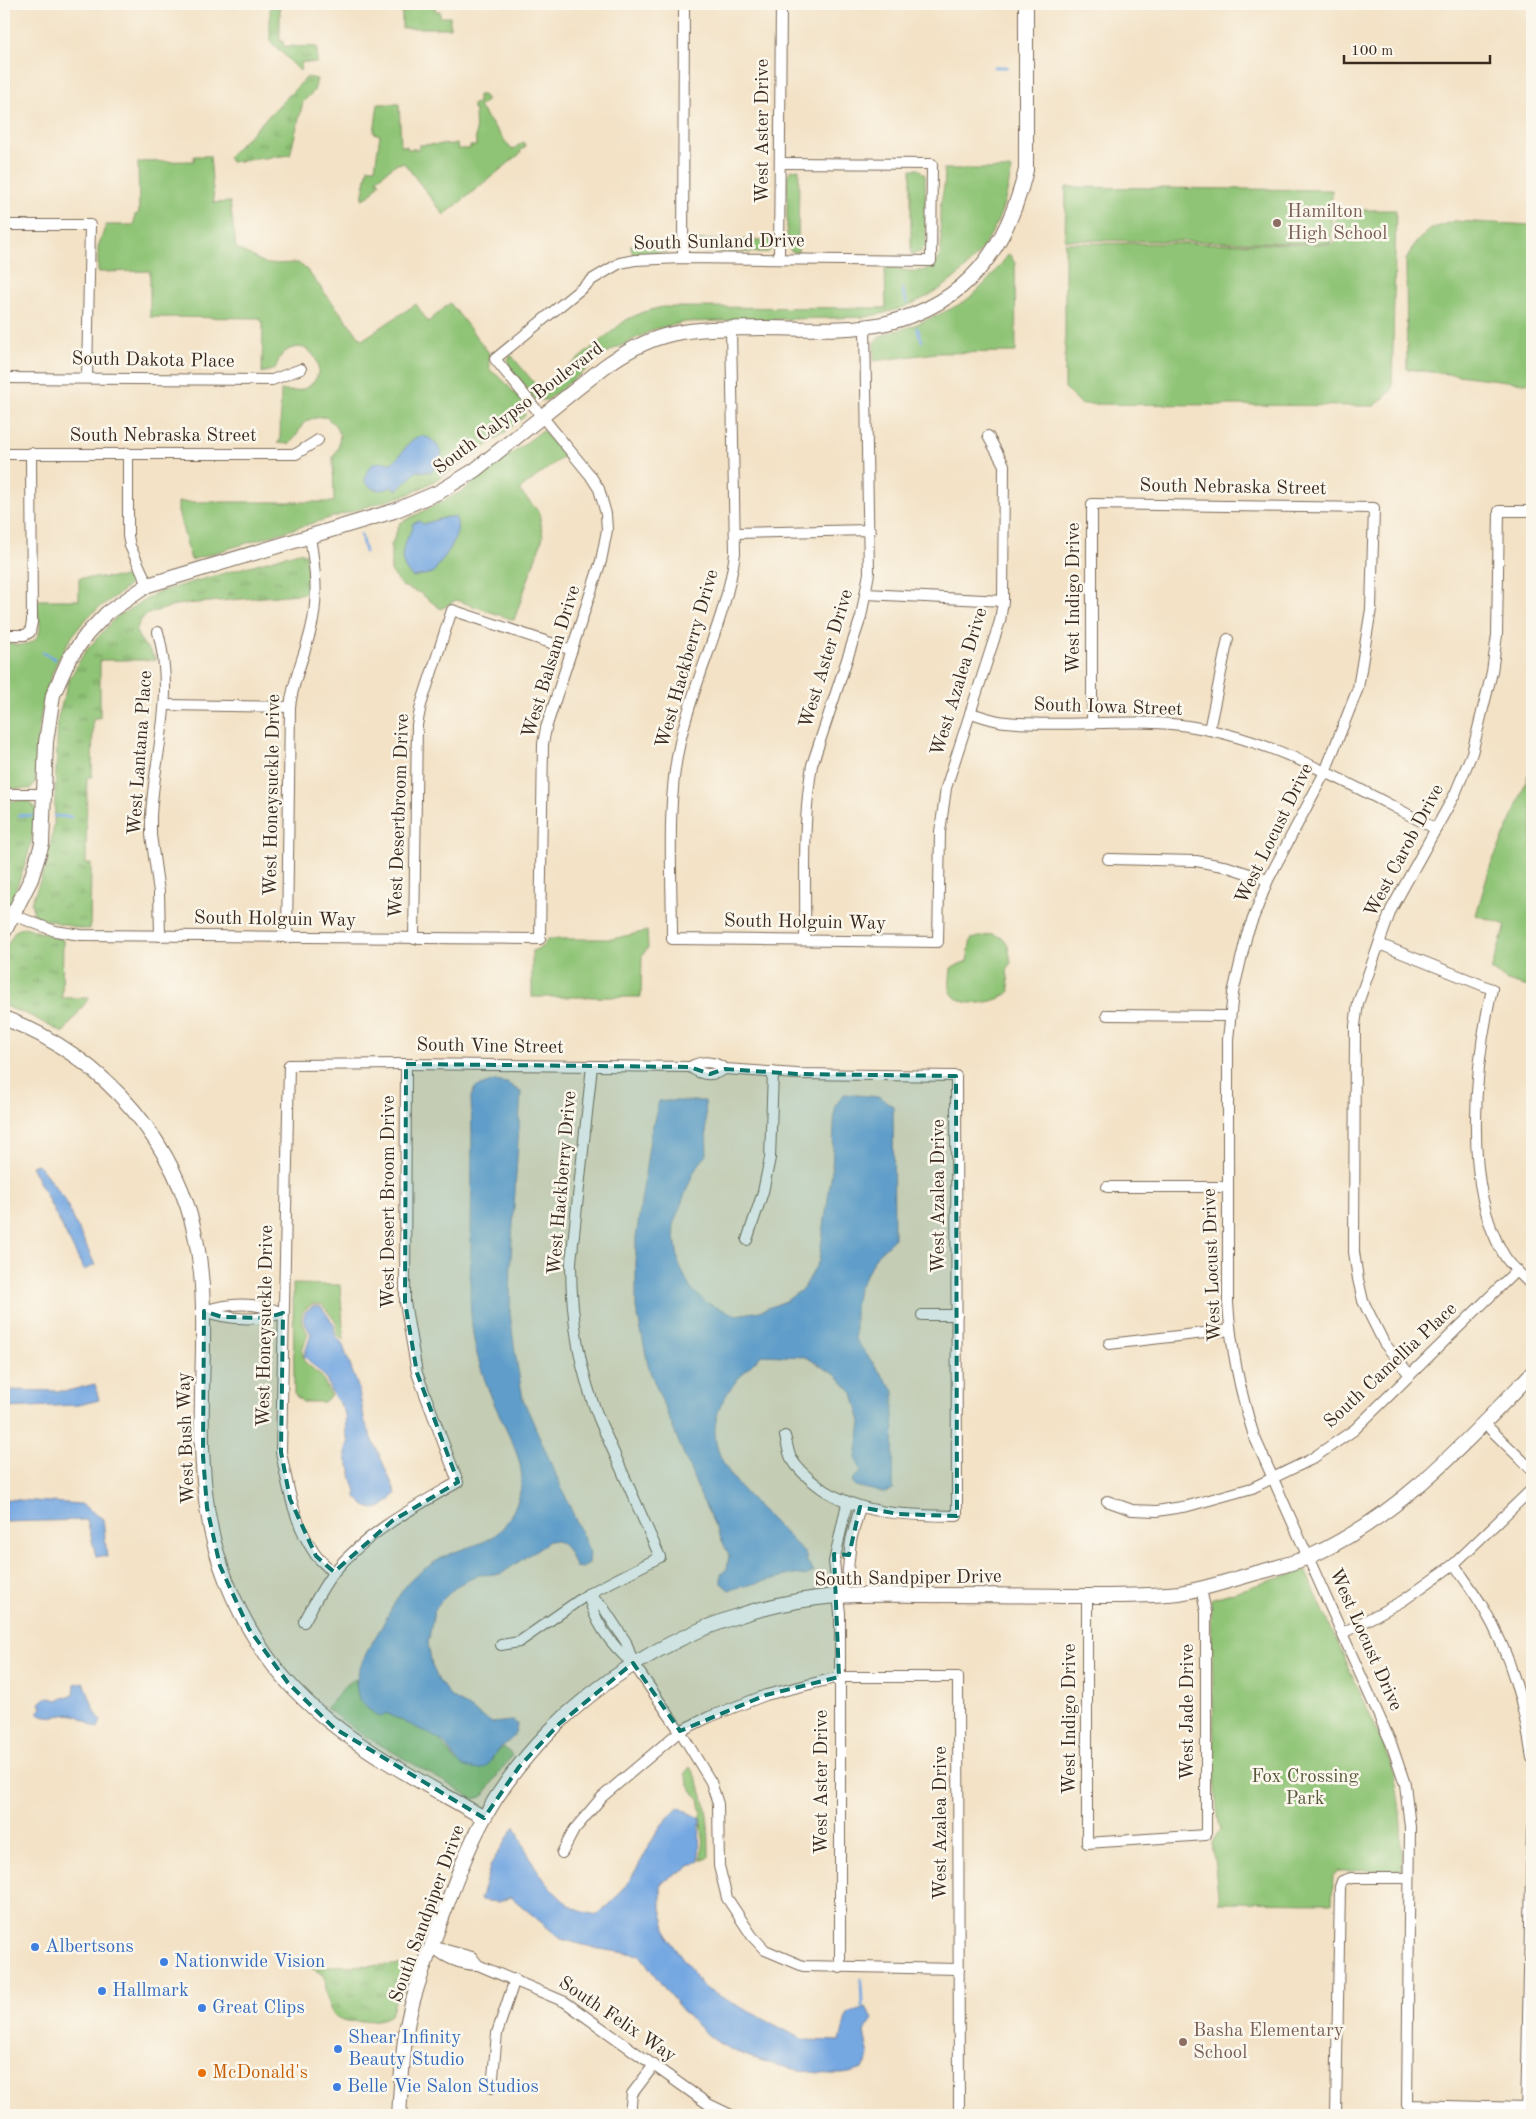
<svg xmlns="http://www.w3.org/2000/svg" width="1536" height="2119" font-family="'Old Standard TT',serif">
<defs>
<pattern id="grass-tufts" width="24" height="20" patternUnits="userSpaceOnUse" patternTransform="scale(1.25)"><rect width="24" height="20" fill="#8fc476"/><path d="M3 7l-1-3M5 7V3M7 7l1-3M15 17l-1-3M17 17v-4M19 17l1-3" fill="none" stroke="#769f60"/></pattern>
</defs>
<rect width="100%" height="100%" fill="#fbf7ec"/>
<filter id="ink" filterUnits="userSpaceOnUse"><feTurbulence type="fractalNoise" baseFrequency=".02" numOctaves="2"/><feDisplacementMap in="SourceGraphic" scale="10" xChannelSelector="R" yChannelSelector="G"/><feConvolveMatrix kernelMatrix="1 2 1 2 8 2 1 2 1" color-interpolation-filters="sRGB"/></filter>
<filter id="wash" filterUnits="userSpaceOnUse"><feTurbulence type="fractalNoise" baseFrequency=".0096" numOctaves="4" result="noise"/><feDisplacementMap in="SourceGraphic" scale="20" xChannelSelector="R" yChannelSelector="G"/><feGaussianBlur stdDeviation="1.12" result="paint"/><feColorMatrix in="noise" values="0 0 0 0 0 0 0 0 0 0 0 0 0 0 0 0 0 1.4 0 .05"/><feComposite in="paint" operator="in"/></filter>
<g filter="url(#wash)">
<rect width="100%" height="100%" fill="#f3e2c6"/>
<g fill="url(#grass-tufts)" stroke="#65774a">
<path d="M270 4H280V41H283V46L317 47V63L302 62 300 71 270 41Z"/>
<path d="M307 77 317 79 314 91 303 102 290 155 231 162 228 157Z"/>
<path d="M299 552 306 554 309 593 175 605C155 614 144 608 136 631 142 647 150 647 156 660H100V718H93L92 777H87L86 864H91L90 929H82L35 917 31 903 47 864 54 825 58 717 69 680 84 653 115 618 158 592Z"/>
<path d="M4 801H29L36 808C33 847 22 879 4 914Z"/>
<path d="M25 927 63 940 62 998H89L63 1033 29 1015 4 1006V951L15 931Z"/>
<path d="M405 1965 391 2015C383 2021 374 2020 364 2021 327 2025 327 2006 325 1976L308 1966Z"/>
</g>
<g fill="#8fc476" stroke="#65774a">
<path d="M402 4H435V11H440V17H450V28H402Z"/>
<path d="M478 95H483L487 100 479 107 512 150 523 142 526 146 520 151 521 153 444 215 404 163 396 164 377 179 380 183 369 196 362 199 368 168H375L380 135 374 133 378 104H399L401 146H407V149H419V145L457 144 458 149H470V146H476L475 110H473V104L478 103Z"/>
<path d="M194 156H210L214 203 230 202 236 248 267 264 298 263 306 269 362 340 416 304 428 322 450 303 489 353 490 370 503 380 524 404 525 416C486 447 455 472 409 494L191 560 178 511V502H334L333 457 338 448 340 435 335 425 326 417C295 418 306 429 289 444L277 443 280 441 281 390C287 391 295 392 300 390 336 380 312 332 285 352 280 355 277 364 275 369L262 373 263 323 259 318 150 317V271L98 272V247L106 225H134L135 215 139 213 138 162 194 161Z"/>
<path d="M799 169 798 253 791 251 787 246V176L792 170Z"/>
<path d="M911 169H919L925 175 926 244 921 252 911 254Z"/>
<path d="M944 169H1011C1002 251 945 304 865 317L686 322 655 329 610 351 547 400H536L509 366 508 360 511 355 540 390 626 320 643 312 662 307 886 308 885 267C896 267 906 272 916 271 951 271 939 236 940 214 940 198 947 185 944 169Z"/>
<path d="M1066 187 1332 190 1331 243 1065 240Z"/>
<path d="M1336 210H1396L1392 390 1375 406 1080 404 1065 388V243L1335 244Z"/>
<path d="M1454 221 1532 225V384L1407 369 1406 260 1416 242 1431 229Z"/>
<path d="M688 240H774V247L768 252H695L689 247Z"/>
<path d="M630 245H678L668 252 633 255Z"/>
<path d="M1009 254 1015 263 1016 352 936 353 874 361V342C887 330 896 332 912 326 932 317 956 309 973 295 987 283 998 268 1009 254Z"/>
<path d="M543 430 564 456 519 490 539 512 543 537 514 620 456 600 441 609 420 593 402 586 391 571V546L400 523 461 492Z"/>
<path d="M136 577C126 593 103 602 89 616 43 664 37 720 35 783L30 789 4 788V642C9 642 14 646 20 645 50 642 38 619 36 600H79V578Z"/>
<path d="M1532 765V988L1507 981 1491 970 1506 925 1476 915 1491 864 1512 819Z"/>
<path d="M647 931 648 948 642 955 641 997H532V951L542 947 548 939H612Z"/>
<path d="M993 934 1002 938 1008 945 1011 962 1007 971 1010 991C1000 1003 963 1009 953 995 947 988 951 976 951 968L967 961 971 939Z"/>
<path d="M293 1284 340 1285 344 1341 337 1334 336 1322 322 1304H312L303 1311 301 1320 308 1334 302 1350 304 1361 322 1377 331 1396 324 1402H303L294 1394Z"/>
<path d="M1305 1570 1391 1762C1401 1798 1402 1833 1402 1870L1339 1871 1333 1876 1332 1903 1219 1902 1212 1842 1220 1830 1215 1793 1211 1599Z"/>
<path d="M355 1679 359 1700 438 1738 456 1762 492 1760 495 1753 504 1747 512 1755 482 1797 474 1799 360 1733 326 1708 346 1685Z"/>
<path d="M690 1767C708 1796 709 1823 709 1856L707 1859H701L703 1836 700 1816 702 1814 699 1799 689 1786 685 1773Z"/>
</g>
<g fill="#75a7e1" stroke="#586880">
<path d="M419 436C432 437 436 442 442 454L439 464 431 472 417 471 397 490 392 487C380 492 373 491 365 482 366 464 375 460 391 463 404 455 405 442 419 436Z"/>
<path d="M447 517H455C465 534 443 558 433 573L413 577C395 563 403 544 413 528L412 524 419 521 423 524Z"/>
<path d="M494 1081 507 1083 521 1092 511 1257 510 1313 515 1352 523 1399 590 1553 589 1563 582 1568 575 1567C571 1555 565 1538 549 1541L501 1574 479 1575 458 1585 441 1601 434 1612 428 1643 432 1666 439 1681 450 1696 492 1723 513 1721 517 1724C516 1741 505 1742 495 1753 492 1757 491 1762 487 1766 483 1770 479 1770 473 1769 451 1766 453 1746 437 1738 420 1729 403 1721 386 1713L382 1717C335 1697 364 1657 382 1626 390 1612 398 1594 410 1581 419 1572 438 1559 450 1554 474 1543 495 1545 510 1517 534 1474 516 1453 499 1414 490 1395 482 1374 477 1354 468 1319 470 1284 471 1248 471 1198 473 1147 471 1097L475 1088Z"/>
<path d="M844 1094 880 1097 893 1106 894 1239 877 1255 858 1289 855 1307V1339L894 1391 893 1490 885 1493 855 1486 852 1480 861 1472 856 1458 861 1422 853 1393 836 1375 806 1357 762 1355C662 1442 743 1486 806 1555L807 1562 814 1572 805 1576 794 1574 729 1590 721 1583V1574L727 1569 729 1555 702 1499 649 1369 636 1307V1238L651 1132 659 1101H705L707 1153 693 1173 673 1225 679 1264 690 1288 707 1303 736 1315 760 1311 786 1301 804 1288 819 1261 832 1170 835 1106Z"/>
<path d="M38 1164 64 1198 95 1265 84 1270 31 1166Z"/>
<path d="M313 1306H321L334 1325 335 1335 342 1343 358 1387 365 1422 396 1493C383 1510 372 1516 356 1497 357 1488 350 1480 351 1469 345 1461 344 1449 349 1441L346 1436 345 1414 340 1404 331 1392 326 1378 304 1356 311 1334 303 1320 305 1312Z"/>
<path d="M95 1384 99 1400 79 1405 4 1408V1390L67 1391Z"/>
<path d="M4 1499 81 1504 103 1519 107 1557 96 1556 87 1520 4 1522Z"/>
<path d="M83 1682C91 1695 91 1709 101 1720L98 1728C88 1725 81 1716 75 1715 60 1712 56 1721 37 1713L42 1708 40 1703 47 1697 58 1700 74 1694 75 1684Z"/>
<path d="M678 1807 700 1818 699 1861 661 1883V1909L669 1939 704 1988 804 2040 840 2041 847 2013 866 2007 873 2019 864 2032 869 2057 863 2069C856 2071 848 2074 841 2074 810 2076 737 2058 713 2039 683 2016 662 1985 640 1955L599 1949 561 1939 511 1897 498 1902 480 1900 491 1864 515 1826C527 1855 546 1891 574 1908 580 1912 590 1913 597 1915 627 1893 640 1862 658 1830 663 1822 672 1814 678 1807Z"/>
</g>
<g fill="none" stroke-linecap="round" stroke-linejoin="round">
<g stroke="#75a7e1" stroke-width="3">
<path d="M994 67H1007"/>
<path d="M902 289 907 303"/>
<path d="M917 328 922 341"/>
<path d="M361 535 365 552"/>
<path d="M43 653 55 659"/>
<path d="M19 815 32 816"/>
<path d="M54 816 71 817"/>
<path d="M861 1979 862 2006"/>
</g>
</g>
</g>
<g filter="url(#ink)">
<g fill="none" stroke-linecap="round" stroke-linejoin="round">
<g stroke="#7b6a59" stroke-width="12">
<g id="street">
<path d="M4 225H90L87 378"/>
<path d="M683 258 684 4"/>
<path d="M779 259 781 4"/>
<path d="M731 329 735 553C727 618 694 678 680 742 666 802 672 876 672 939L938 942 940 832 946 788 1000 621 1003 601 1004 465 988 436"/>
<path d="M4 378 272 380 301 369"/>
<path d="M128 453V536L130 546 148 585"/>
<path d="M4 454H296L318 440"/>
<path d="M736 533 870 530"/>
<path d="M866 594 1003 601"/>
<path d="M158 632C176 700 154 752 151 817V835L159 892 160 936"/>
<path d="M4 635H25L30 632 32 622 31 453"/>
<path d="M165 705 290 707"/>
<path d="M970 713C982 716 994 721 1006 722 1064 728 1123 718 1181 725 1273 737 1354 787 1436 829"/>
<path d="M1092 723V504L1374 508 1371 609 1358 688 1325 772 1268 880 1247 934 1233 993 1228 1039V1303C1231 1349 1240 1392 1254 1436L1391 1743 1405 1784 1410 1827 1407 2105 1526 2108"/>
<path d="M1209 730 1228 639"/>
<path d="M4 794H45"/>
<path d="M1108 859 1196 861 1228 867 1268 880"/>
<path d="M13 915 55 931 81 935 540 939 543 744 546 728 601 561 607 530 606 514 599 489 590 475 495 359 593 279 620 263 635 260 683 258 931 261 932 164 780 163"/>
<path d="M287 938 290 707C293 679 305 655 311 629 319 598 315 567 310 537"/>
<path d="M414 939 417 725 421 705 452 610 572 650"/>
<path d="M805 940C806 882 802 823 812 765L861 617 869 573 865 326"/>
<path d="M1379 944 1492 989C1475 1064 1462 1186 1504 1255 1511 1267 1523 1276 1532 1286"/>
<path d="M1107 1015 1229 1016"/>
<path d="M690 1067C702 1076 714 1076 725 1069"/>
<path d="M1107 1187H1228"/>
<path d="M747 1240 763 1192 770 1158 773 1072"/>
<path d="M204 1311C231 1302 257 1302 283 1313"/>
<path d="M204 1311C229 1320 258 1321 283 1313"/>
<path d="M922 1315H957"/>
<path d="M1109 1344 1230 1330"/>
<path d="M1410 1375 1384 1343 1363 1301 1358 1279 1354 1252 1355 1026 1358 1003 1391 910 1455 794 1472 753 1492 672 1497 635 1499 511H1532"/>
<path d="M1484 1423 1532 1470"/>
<path d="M1107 1501 1132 1510 1157 1511 1188 1506 1252 1488 1310 1460 1354 1430 1517 1270"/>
<path d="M1454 1564C1464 1579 1475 1593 1484 1609 1511 1655 1524 1705 1532 1758"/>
<path d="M333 1574C328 1566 320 1561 315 1554 294 1523 288 1488 281 1452L289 1065 406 1064 690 1067C702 1060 715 1061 725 1069L797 1074 956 1076 957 1516C908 1515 863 1516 821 1488 810 1480 798 1470 791 1458 788 1452 787 1443 785 1436"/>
<path d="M588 1594 603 1607 626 1642 633 1663 680 1731 711 1782 718 1804 719 1866 727 1898 752 1936 765 1950 803 1966 959 1969"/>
<path d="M588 1594C594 1621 611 1645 632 1663"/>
<path d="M838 1596 847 1579 851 1540 860 1507"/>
<path d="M1087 1596V1843L1206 1835V1612L1201 1589"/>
<path d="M304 1622C313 1606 322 1587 334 1572 367 1532 413 1508 458 1482L417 1373 405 1302 406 1064"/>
<path d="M1343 1633 1404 1600 1454 1564 1532 1489"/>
<path d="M501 1645 519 1642 588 1594 660 1557 599 1419C578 1368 571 1317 571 1262L592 1066"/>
<path d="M562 1853 574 1830 602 1797 680 1731 709 1717 766 1695 839 1677H958L959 2115"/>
<path d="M431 1946C446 1958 459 1965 478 1965L565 2002 708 2104 731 2115"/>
<path d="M435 1947 472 1957 478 1965"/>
<path d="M840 1968V1613L834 1562 847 1503"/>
<path d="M492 2088 497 2033 515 1979"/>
<path d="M630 2115 632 2094 654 2065"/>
<path d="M1336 2115 1340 1887 1342 1881 1351 1878H1409"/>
<path d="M1526 2115 1532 1829"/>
</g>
</g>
<g stroke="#7b6a59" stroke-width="16">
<g id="secondary">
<path d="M4 932 31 879 42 844 46 742 53 695 69 659 87 634 107 613 148 585 394 511 439 492 475 470 604 367C622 354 642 342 664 336 696 327 730 329 762 328 802 328 847 332 887 323 968 303 1007 248 1026 170V4"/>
<path d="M4 1018C56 1038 98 1068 134 1111 237 1236 190 1349 205 1491 210 1545 229 1597 258 1643 311 1728 401 1769 484 1818"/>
<path d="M399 2115C401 2088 402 2059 406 2032 412 1994 427 1959 440 1923 453 1888 466 1851 484 1818 554 1693 696 1607 837 1596 865 1594 893 1595 921 1595 969 1595 1017 1595 1065 1596 1103 1596 1142 1597 1179 1593 1207 1589 1233 1579 1260 1572 1277 1567 1295 1563 1311 1556 1399 1516 1466 1442 1532 1373"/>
</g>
</g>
<use href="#street" stroke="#fff" stroke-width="10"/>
<use href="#secondary" stroke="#fff" stroke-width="14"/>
</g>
</g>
<path fill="#0f766e" fill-opacity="0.2" stroke="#0f766e" stroke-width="4" stroke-dasharray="10 6" stroke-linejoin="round" d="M406 1064 690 1067 710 1074 725 1069 797 1074 956 1076 957 1516 898 1514 860 1507 849 1555 834 1554 839 1677 766 1695 680 1731 633 1663 559 1724 519 1767 484 1818 334 1728 288 1683 249 1629 220 1566 207 1508 203 1456 204 1311 222 1317 266 1318 283 1313 281 1452 290 1499 316 1556 334 1572 392 1521 458 1482 417 1373 405 1302Z"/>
<g fill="#8d6e63" stroke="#fbf7ec" stroke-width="2">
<circle cx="1277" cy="223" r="5"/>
<circle cx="1183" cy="2042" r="5"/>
</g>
<g fill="#3f7fe0" stroke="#fbf7ec" stroke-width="2">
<circle cx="35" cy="1947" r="5"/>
<circle cx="164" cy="1962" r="5"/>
<circle cx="102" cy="1991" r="5"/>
<circle cx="202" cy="2008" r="5"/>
<circle cx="338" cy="2049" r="5"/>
<circle cx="337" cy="2087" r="5"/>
</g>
<circle fill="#e8710a" stroke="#fbf7ec" stroke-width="2" cx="202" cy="2073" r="5"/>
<g text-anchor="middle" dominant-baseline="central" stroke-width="5" stroke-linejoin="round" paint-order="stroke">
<g font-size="19" fill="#3b2a1e" stroke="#fbf7ec">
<text transform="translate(763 131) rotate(-90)">West Aster Drive</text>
<text transform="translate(719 243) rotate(-1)">South Sunland Drive</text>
<text transform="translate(153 361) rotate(1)">South Dakota Place</text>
<text transform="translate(519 409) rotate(-37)">South Calypso Boulevard</text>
<text x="163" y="436">South Nebraska Street</text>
<text transform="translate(1233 488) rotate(1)">South Nebraska Street</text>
<text transform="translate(1074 598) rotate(-90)">West Indigo Drive</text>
<text transform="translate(688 659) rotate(-74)">West Hackberry Drive</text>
<text transform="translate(827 659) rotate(-73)">West Aster Drive</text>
<text transform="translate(552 662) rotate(-73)">West Balsam Drive</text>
<text transform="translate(960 682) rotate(-73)">West Azalea Drive</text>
<text transform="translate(1108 708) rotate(2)">South Iowa Street</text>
<text transform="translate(141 753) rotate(-86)">West Lantana Place</text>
<text transform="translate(273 795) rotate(-89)">West Honeysuckle Drive</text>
<text transform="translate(400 816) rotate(-88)">West Desertbroom Drive</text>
<text transform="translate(1275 834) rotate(-64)">West Locust Drive</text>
<text transform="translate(1405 851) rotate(-62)">West Carob Drive</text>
<text transform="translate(275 920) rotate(1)">South Holguin Way</text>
<text transform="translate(805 923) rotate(1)">South Holguin Way</text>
<text transform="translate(490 1047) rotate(1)">South Vine Street</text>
<text transform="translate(563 1183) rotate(-85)">West Hackberry Drive</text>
<text transform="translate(939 1196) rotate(-90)">West Azalea Drive</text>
<text transform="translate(389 1202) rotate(-90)">West Desert Broom Drive</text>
<text transform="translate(1213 1265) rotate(-92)">West Locust Drive</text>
<text transform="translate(266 1326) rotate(-89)">West Honeysuckle Drive</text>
<text transform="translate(1391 1366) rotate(-43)">South Camellia Place</text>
<text transform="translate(187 1438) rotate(-92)">West Bush Way</text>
<text transform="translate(908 1579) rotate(-1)">South Sandpiper Drive</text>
<text transform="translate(1365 1640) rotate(66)">West Locust Drive</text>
<text transform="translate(1188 1712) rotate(-90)">West Jade Drive</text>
<text transform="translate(1070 1719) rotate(-90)">West Indigo Drive</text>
<text transform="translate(822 1782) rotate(-90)">West Aster Drive</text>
<text transform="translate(941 1823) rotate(-90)">West Azalea Drive</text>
<text transform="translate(428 1914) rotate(-70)">South Sandpiper Drive</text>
<text transform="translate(617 2020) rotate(34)">South Felix Way</text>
</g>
<g font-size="19" fill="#785e54" stroke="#fbf7ec" text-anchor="start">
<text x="1287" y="212">Hamilton<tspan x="1287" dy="22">High School</tspan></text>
<text x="1193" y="2031">Basha Elementary<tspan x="1193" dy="22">School</tspan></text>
</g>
<g font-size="19" fill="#545838" stroke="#fbf7ec">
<text x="1305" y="1777">Fox Crossing<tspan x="1305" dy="22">Park</tspan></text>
</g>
<g font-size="19" fill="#366cbe" stroke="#fbf7ec" text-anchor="start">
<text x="45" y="1947">Albertsons</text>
<text x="174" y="1962">Nationwide Vision</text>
<text x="112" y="1991">Hallmark</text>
<text x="212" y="2008">Great Clips</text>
<text x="348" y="2038">Shear Infinity<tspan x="348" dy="22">Beauty Studio</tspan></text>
<text x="347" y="2087">Belle Vie Salon Studios</text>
</g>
<g font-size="19" fill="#c56008" stroke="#fbf7ec" text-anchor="start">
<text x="212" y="2073">McDonald's</text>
</g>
</g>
<rect width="1536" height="2119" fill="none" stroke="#fbf7ec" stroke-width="20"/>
<path d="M1344 55v8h146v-8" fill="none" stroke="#3b2a1e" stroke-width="2.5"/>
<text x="1351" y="55" font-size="15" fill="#3b2a1e" stroke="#fbf7ec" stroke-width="4" paint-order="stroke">100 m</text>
</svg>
